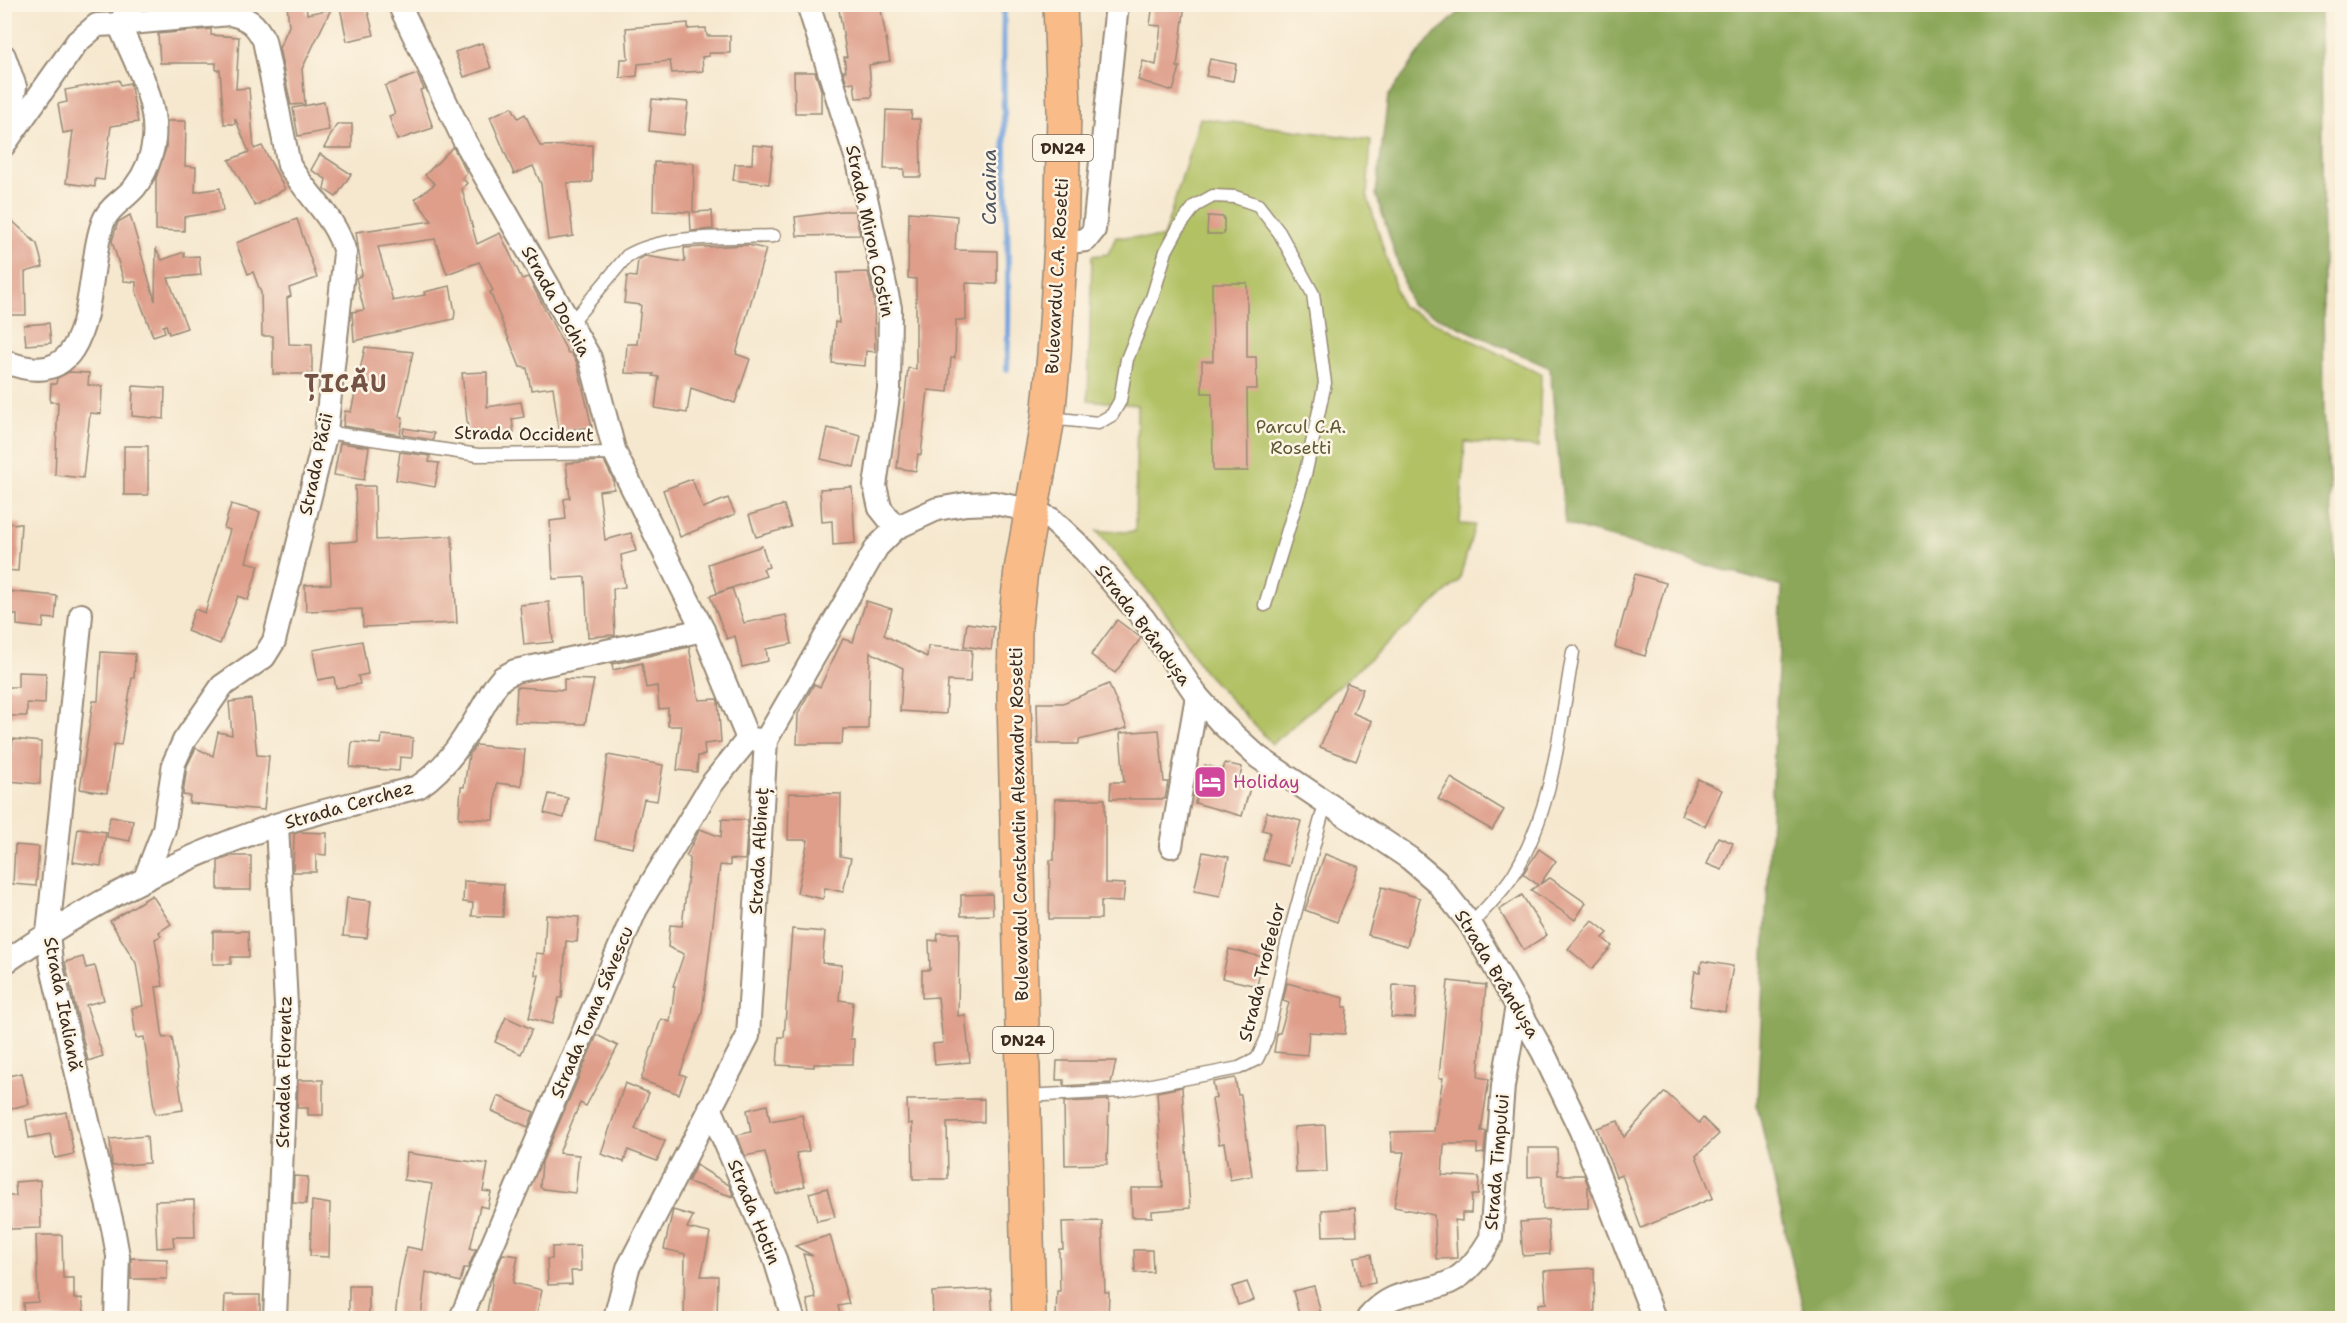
<svg xmlns="http://www.w3.org/2000/svg" width="2347" height="1323" font-family="'Shantell Sans',sans-serif">
<rect width="100%" height="100%" fill="#fcf5e5"/>
<filter id="ink" filterUnits="userSpaceOnUse"><feTurbulence type="fractalNoise" baseFrequency=".0167" numOctaves="2"/><feDisplacementMap in="SourceGraphic" scale="12" xChannelSelector="R" yChannelSelector="G"/><feConvolveMatrix kernelMatrix="1 2 1 2 8 2 1 2 1" color-interpolation-filters="sRGB"/></filter>
<filter id="wash" filterUnits="userSpaceOnUse"><feTurbulence type="fractalNoise" baseFrequency=".008" numOctaves="4" result="noise"/><feDisplacementMap in="SourceGraphic" scale="24" xChannelSelector="R" yChannelSelector="G"/><feGaussianBlur stdDeviation="1.35" result="paint"/><feColorMatrix in="noise" values="0 0 0 0 0 0 0 0 0 0 0 0 0 0 0 0 0 1.4 0 .05"/><feComposite in="paint" operator="in"/></filter>
<g filter="url(#wash)">
<rect width="100%" height="100%" fill="#f6e8cf"/>
<path fill="#b1c164" stroke="#767641" stroke-width="1.5" d="M1200 118 1371 140 1367 195 1401 306 1541 374 1539 447 1465 442 1460 524 1475 525 1459 581 1272 744 1204 671 1165 612 1097 531 1135 532 1137 405 1088 400 1092 256 1108 254 1116 237 1163 238Z"/>
<path fill="#8ca75a" stroke="#64683c" stroke-width="1.5" d="M1467 5H2321L2324 412 2342 642V1318H1805L1757 1105 1782 587 1565 524 1550 368 1411 305 1376 194 1388 96 1428 41Z"/>
<g fill="none" stroke-linecap="round" stroke-linejoin="round">
<path stroke="#71a2dc" stroke-width="6" d="M1004 4C1000 126 1012 248 1007 369"/>
</g>
<g id="blocks">
<g fill="#de9e8a">
<path d="M287 4H306L307 14 331 9 302 69 305 104 291 105 279 48 289 26Z"/>
<path d="M350 4H366L374 35 347 41 340 7Z"/>
<path d="M838 4H880L890 61 869 65 872 97 856 98 854 82 847 83 843 71H846L844 57H847Z"/>
<path d="M1153 4H1185L1177 67H1180L1173 91 1138 80 1143 61 1156 65 1161 26 1150 25Z"/>
<path d="M688 23V29L706 28 707 36H730V53H709V56L702 57 703 71 672 73 670 61 638 64 637 76 620 78 621 59H628L626 28Z"/>
<path d="M211 29V35L239 37 236 89 249 88 254 149 262 146 285 189 255 206 229 160 249 152 235 118V124H224L220 70H216V63H160L158 34Z"/>
<path d="M482 43 491 68 464 77 455 52Z"/>
<path d="M1210 59 1236 64 1233 81 1206 76Z"/>
<path d="M794 72H815L821 90V113H795Z"/>
<path d="M417 74 424 89 420 90 433 128 397 140 389 116 395 114 385 86Z"/>
<path d="M119 80 121 85 130 83 138 122 111 126 104 180 95 179V187L66 183 73 131 63 133 58 104 67 102 65 90Z"/>
<path d="M652 99 688 102 684 135 649 131Z"/>
<path d="M324 102 329 130 298 136 293 108Z"/>
<path d="M512 107 518 118 525 114 540 146 592 145V182L567 183 573 236 548 240 541 184 533 166 514 174 490 117Z"/>
<path d="M886 110 912 111 911 119H920L921 177H904V169H884Z"/>
<path d="M167 121H186L185 166 196 167 195 192 220 188 223 211 184 217V231L156 230V178L166 148Z"/>
<path d="M337 124H352V148H324Z"/>
<path d="M753 145 773 147 769 184 733 180 735 164H752Z"/>
<path d="M453 147 467 173 462 178 467 183 462 189 477 244 500 233 522 279 528 277 568 353H571L577 363 592 427 559 431 553 387 531 390 527 368 520 367 490 292 493 291 479 262 447 274 435 239 378 247 393 301 425 295 424 292 450 286 455 312 454 319 354 341 352 312 364 310 356 278 362 275 356 232 432 221 415 199 435 184 425 175Z"/>
<path d="M320 154 351 174 336 197 324 189 326 179 311 170Z"/>
<path d="M654 162 694 163 693 212 712 211 713 229 691 231 690 212 653 211Z"/>
<path d="M841 211H855L860 235 797 236 795 217Z"/>
<path d="M909 212 957 216 955 250 997 251V284L966 283V320H956L955 358H951L948 392 928 390 921 455 918 454 916 471 897 468 908 368 916 369V279L908 278Z"/>
<path d="M4 213 37 244 43 267 25 272 26 315H4Z"/>
<path d="M130 215 155 301 156 249 162 260 184 252V257L199 256 201 275 168 278 187 328 169 334 166 325 163 326 165 332 153 336 136 291V282L124 281 112 241 118 222Z"/>
<path d="M1208 216 1224 217V234H1207Z"/>
<path d="M297 219 317 278 289 288 291 296 287 298 289 344 312 345V374H273V336H262L261 293 253 272 248 274 236 243Z"/>
<path d="M748 245 766 249 736 354 750 359 735 403 691 388 687 413 655 408 659 377 653 376 654 374 625 373 627 344H637L641 305 624 303 627 276 636 277 638 260 645 256 685 262 684 248Z"/>
<path d="M868 272 874 300 875 352 866 351 865 366 832 363 835 322 839 323 837 273Z"/>
<path d="M1212 283H1247V357H1256L1257 389H1247L1248 471H1213L1212 393H1202V361H1213Z"/>
<path d="M49 323 51 343 26 345 24 325Z"/>
<path d="M365 347 413 352 399 416 403 417 400 435 343 426 345 411 351 412Z"/>
<path d="M69 372 89 373 88 385 102 386 101 414 90 413 83 478 55 475 58 402H50L51 384H56L57 378Z"/>
<path d="M487 372V407L521 402 524 417 512 419 514 433 469 440 462 373Z"/>
<path d="M133 386 165 388 164 419 132 416Z"/>
<path d="M404 428 434 433 433 440 403 435Z"/>
<path d="M828 428 861 436 854 467 821 459Z"/>
<path d="M340 443 369 447 364 480 334 475Z"/>
<rect x="124" y="446" width="24" height="49"/>
<path d="M400 452 430 456 429 462 439 463 435 487 396 480Z"/>
<path d="M604 461 613 479 614 489 599 491 605 540 631 533 636 551 621 555 625 587 613 589 615 635 588 637 585 577 553 579 550 521 566 519 564 499 570 498 566 463Z"/>
<path d="M692 479 703 508 728 498 735 514 680 537 663 490Z"/>
<path d="M355 486H375L376 540 452 536 457 623 363 627 362 609 306 611 305 585 331 584 329 543 357 541Z"/>
<path d="M852 487 855 543 833 545 832 521 822 522 820 489Z"/>
<path d="M231 504 260 512 246 562 259 565 248 600 238 596 220 644 187 631 195 609 205 613 230 530 224 528Z"/>
<path d="M784 505 791 527 756 537 749 515Z"/>
<path d="M4 523 21 524 18 571 4 570Z"/>
<path d="M762 546 769 567 763 569 766 576 717 593 708 564Z"/>
<path d="M1635 574 1666 583 1645 656 1615 647Z"/>
<path d="M732 588 744 623 786 615 792 644 766 649 768 661 742 667 735 636 727 639 710 596Z"/>
<path d="M6 591 57 596 55 619 44 618 43 628 17 625V615L4 614Z"/>
<path d="M866 601 892 609 884 635 927 657 928 646 972 650 970 682 948 681 946 714 900 711 903 668 870 652 868 729H843L842 744H797L798 714 814 684 820 687 843 639 853 642Z"/>
<path d="M549 602 553 642 524 645 520 605Z"/>
<path d="M1117 620 1141 638 1115 673 1091 655Z"/>
<path d="M967 623 994 627 991 650 964 646Z"/>
<path d="M362 641 368 674 358 676 360 684 336 688 334 677 318 680 313 650Z"/>
<path d="M689 647 699 700 717 699 718 701 721 742 704 744 705 755 698 756 697 772 677 770 682 726H668V708L659 709 657 686 646 688 642 663 613 670 612 664Z"/>
<path d="M101 652 135 654 134 678H132L121 745 114 744 107 793 80 789 93 701H98Z"/>
<path d="M18 672 46 673 45 704 27 703V716H4V687H18Z"/>
<path d="M564 679 594 680 585 724 515 722 517 687 564 690Z"/>
<path d="M1347 683 1363 689 1353 713 1372 721 1356 761 1320 747Z"/>
<path d="M1109 684 1127 728 1079 740V744H1038L1037 703H1063Z"/>
<path d="M251 699 257 755 269 756 264 810 189 803 190 796 183 795 187 766 196 748 213 756 218 732 232 735 229 702Z"/>
<path d="M1159 730 1164 782H1168L1165 799H1110L1111 782H1124L1120 733Z"/>
<path d="M382 735 413 738 412 758 400 757 399 771 350 767 352 742 381 744Z"/>
<path d="M13 739 41 742 40 784 9 781Z"/>
<path d="M476 745 525 750 521 786 497 783 494 820 459 818 461 787H464L469 755Z"/>
<path d="M608 755 663 765 657 801 644 799 633 848 595 840Z"/>
<path d="M1225 763 1242 767 1240 778 1252 781 1242 816 1195 803 1205 765 1223 770Z"/>
<path d="M1451 778 1504 810 1492 830 1438 799Z"/>
<path d="M1698 779 1722 790 1705 826 1681 815Z"/>
<path d="M789 793 841 794 840 856 851 858 843 892 825 888 823 899 797 893 808 840H788Z"/>
<path d="M549 794 568 798 564 818 544 813Z"/>
<path d="M1055 799H1105V883L1125 884 1123 902 1101 901V919H1049L1050 860H1054Z"/>
<path d="M1267 812 1301 821 1289 866 1263 860 1270 832 1262 830Z"/>
<path d="M110 817 133 820 130 841 107 837Z"/>
<path d="M722 819 748 820 745 860 730 859V866L720 865 702 1013 680 1074 686 1076 679 1094 641 1080 661 1019 670 1022 675 986H673L684 954 668 947 670 925 682 926 690 858 686 856 700 829 721 837Z"/>
<path d="M78 828 106 832 101 866 73 862Z"/>
<path d="M299 832 327 833 326 855 316 854V872H293L294 834Z"/>
<path d="M1718 837 1733 843 1722 870 1707 864Z"/>
<path d="M15 845 39 847 36 886 13 884Z"/>
<path d="M1539 849 1556 861 1540 884 1550 878 1586 903 1575 920 1531 890 1538 885 1523 874Z"/>
<path d="M1203 852 1229 857 1220 896 1194 891Z"/>
<path d="M1325 854 1359 867 1337 922 1305 910Z"/>
<path d="M232 856H251V890H218V861Z"/>
<path d="M464 881 504 884 503 917 472 916 473 903 463 902Z"/>
<path d="M1382 887 1420 898 1407 946 1368 935Z"/>
<path d="M992 894 993 915 961 916V895Z"/>
<path d="M152 895 171 924 159 932 161 936 155 939 163 986 156 987 163 1038 172 1037 183 1110 155 1114 144 1037 136 1038 132 1008 143 1006 136 963 110 921Z"/>
<path d="M1522 895 1547 935 1524 950 1499 910Z"/>
<path d="M347 898 371 901 367 938 343 936Z"/>
<path d="M546 915 579 917 577 942 566 941 562 998H559L552 1024 529 1018 539 975H535L536 953 544 954Z"/>
<path d="M1592 920 1608 933 1603 938 1612 946 1592 969 1568 949Z"/>
<path d="M792 929 825 932 822 963 842 965 839 1000 853 1002 850 1039H854L853 1064H814V1067L777 1065 779 1037H784Z"/>
<path d="M213 931H248L249 957H231V964H213Z"/>
<path d="M938 933H959L958 1016 965 1015 970 1062 935 1065 933 1044 943 1043 938 997 922 998V970H930L929 940 937 941Z"/>
<path d="M1229 949 1263 957 1257 986 1222 978Z"/>
<path d="M83 957 86 968 95 966 104 1000 86 1005 103 1056 88 1061 65 962Z"/>
<path d="M1702 961 1733 966 1725 1012 1690 1006 1695 971 1700 972Z"/>
<path d="M1448 981 1486 985 1478 1077 1489 1079 1481 1131H1486L1484 1153 1477 1154V1144H1444L1442 1175 1479 1177 1478 1195H1472L1471 1213H1462V1221L1455 1220 1457 1258 1436 1259 1434 1215 1394 1207 1404 1152H1392L1391 1132 1434 1131 1443 1078H1439Z"/>
<path d="M1287 983 1344 998 1343 1007H1347L1345 1034 1309 1032 1307 1055 1274 1052 1277 1033H1280L1289 1003 1283 1001Z"/>
<path d="M1393 985 1417 986 1415 1018 1391 1017Z"/>
<path d="M506 1017 532 1029 521 1054 495 1042Z"/>
<path d="M597 1035 618 1046 586 1106 580 1103 559 1153 579 1155 575 1193 544 1189 540 1187 542 1162Z"/>
<path d="M1057 1061H1116L1111 1083 1064 1086V1080H1056Z"/>
<path d="M22 1073 29 1104 9 1109 4 1077Z"/>
<path d="M1235 1078 1238 1095H1241L1252 1176 1230 1180 1224 1143 1219 1144 1212 1099 1216 1098 1213 1082Z"/>
<path d="M298 1080H323V1115H308V1108H297Z"/>
<path d="M625 1083 649 1093 635 1129 665 1141 657 1161 628 1150 624 1162 601 1154Z"/>
<path d="M1182 1087 1190 1208 1152 1211V1217H1132L1131 1188H1163L1157 1092Z"/>
<path d="M1665 1092 1699 1123 1703 1118 1719 1134 1696 1156 1713 1198 1641 1228 1622 1175 1616 1177 1597 1128 1618 1121 1624 1137Z"/>
<path d="M498 1096 534 1112 528 1127 492 1111Z"/>
<path d="M984 1099V1122L947 1123 948 1179H913L912 1123 908 1124 907 1100Z"/>
<path d="M1109 1100 1107 1164 1065 1165 1064 1102Z"/>
<path d="M767 1105 770 1121 802 1115 809 1151 796 1153 805 1186 776 1194 765 1152 745 1156 737 1135 751 1132 747 1110Z"/>
<path d="M66 1112 74 1154 55 1158 50 1134 29 1138 26 1120Z"/>
<path d="M1325 1125 1327 1172 1296 1173 1294 1127Z"/>
<path d="M147 1136 149 1163 112 1166 110 1139Z"/>
<path d="M1528 1148H1557L1558 1175H1584L1588 1185V1208L1543 1209 1542 1176 1528 1177Z"/>
<path d="M407 1153 488 1164 483 1191 491 1192 488 1208 480 1206 470 1249H476L468 1268H464L460 1282 426 1272 421 1318H395L399 1284 407 1247 422 1250 432 1184 404 1180Z"/>
<path d="M696 1165 729 1185 734 1197 688 1182Z"/>
<path d="M294 1176 308 1177 306 1204 293 1203Z"/>
<path d="M40 1180 41 1228 10 1229 8 1196H16L15 1182Z"/>
<path d="M827 1188 835 1217 817 1221 809 1193Z"/>
<path d="M194 1200 195 1237H173L174 1247 157 1248 155 1201Z"/>
<path d="M312 1201 330 1204 329 1257 310 1256Z"/>
<path d="M1355 1208 1357 1235 1323 1236 1322 1210Z"/>
<path d="M673 1210 693 1216 687 1228 710 1233 701 1276H718L717 1318H684L685 1254 664 1249Z"/>
<path d="M1548 1220 1550 1254 1523 1256 1520 1222Z"/>
<path d="M1102 1221 1105 1292H1109L1108 1318H1056L1057 1291H1060L1059 1249H1063L1062 1222Z"/>
<path d="M36 1235H62L63 1278H74V1299L82 1298 85 1318H24L23 1303 38 1302Z"/>
<path d="M830 1235 849 1304 838 1306 841 1318H811L807 1300 816 1298 803 1254 813 1256 795 1246Z"/>
<path d="M580 1246 581 1271H571L572 1284 548 1285 547 1259H552V1247Z"/>
<path d="M1134 1250H1152L1153 1272 1135 1273Z"/>
<path d="M503 1254 518 1256 513 1283 542 1290 536 1318H486L493 1277Z"/>
<path d="M1371 1254 1375 1283 1359 1286 1354 1257Z"/>
<path d="M131 1258 167 1259V1279H131Z"/>
<path d="M1594 1268 1595 1318H1539L1538 1304 1546 1303 1544 1271Z"/>
<path d="M1247 1282 1254 1300 1238 1305 1232 1287Z"/>
<path d="M349 1286H369V1315L349 1316Z"/>
<path d="M1314 1286 1322 1318H1300L1293 1291Z"/>
<path d="M991 1289 993 1318H933L932 1292Z"/>
<path d="M225 1295H260V1318H224Z"/>
</g>
</g>
</g>
<g filter="url(#ink)">
<use href="#blocks" fill-opacity="0" stroke="#988976" stroke-width="1.5"/>
<g fill="none" stroke-linecap="round" stroke-linejoin="round">
<g stroke="#988976" stroke-width="15">
<g id="service">
<path d="M571 323 627 256C665 233 730 238 774 236"/>
<path d="M1049 418 1098 423 1112 415 1120 401 1127 359 1153 295 1166 251 1179 227 1195 206 1213 196 1235 197 1258 205 1279 232 1313 294 1325 383 1306 471 1265 605"/>
<path d="M326 432 478 455 615 453"/>
<path d="M1471 925C1485 908 1504 891 1515 872 1554 807 1560 725 1573 652"/>
<path d="M1026 1096 1120 1091 1239 1068 1257 1059 1267 1038 1287 943 1325 804"/>
</g>
</g>
<g stroke="#988976" stroke-width="26">
<g id="minor">
<path d="M399 4 463 138 590 358 615 453 703 630 748 739"/>
<path d="M808 4 859 166 890 308 889 389 875 486 880 508 896 528"/>
<path d="M4 56 15 87 7 136"/>
<path d="M4 145 77 42 97 25 119 24 132 4"/>
<path d="M1061 243 1086 240 1094 230 1117 4"/>
<path d="M4 361C103 402 83 270 104 220 110 206 126 198 135 187 145 174 152 156 154 140 158 100 134 60 119 24L230 14C248 18 255 23 264 40L289 165C307 196 336 217 345 253L326 432 274 641 264 657 222 686 184 741 174 763 164 829 146 876"/>
<path d="M81 615 48 933 51 963 113 1228 118 1256 116 1318"/>
<path d="M1171 846 1197 696"/>
<path d="M4 963C89 904 179 857 276 825 323 810 371 800 418 787 454 763 472 725 494 688L502 678 515 671 703 630"/>
<path d="M710 1107 775 1259 793 1318"/>
<path d="M275 1318 287 1026 277 825"/>
<path d="M461 1318 636 909 711 785 748 739 763 740"/>
<path d="M615 1318 628 1268 748 1036 766 740 877 547 896 528 937 509 966 504 994 503 1030 510 1051 519 1085 551 1144 619 1197 696 1222 724 1258 757 1409 858 1436 881 1471 925 1543 1052 1581 1131 1654 1318"/>
<path d="M1368 1318C1395 1286 1417 1297 1450 1282 1467 1274 1482 1254 1491 1238L1503 1086 1517 1006"/>
</g>
</g>
<g stroke="#988976" stroke-width="36">
<path id="primary" d="M1029 1318 1014 698 1015 626 1021 570 1048 418 1054 355 1061 243 1064 110 1060 4"/>
</g>
<use href="#service" stroke="#fff" stroke-width="12"/>
<use href="#minor" stroke="#fff" stroke-width="22"/>
<use href="#primary" stroke="#f9bc89" stroke-width="33"/>
</g>
</g>
<defs>
<g id="hotel-square" transform="scale(1.725)"><rect x="-9" y="-9" width="18" height="18" rx="4" fill="#d1479c" stroke="#fcf5e5"/><path d="M-6-4.5h1.5V1H6V5H4.5V3h-9V5H-6ZM-4 0a1.8 1.8 0 1 1 3.6 0ZM.5 0V-2.5h3Q6-2.5 6 0Z" fill="#fff"/></g>
</defs>
<g fill-rule="evenodd">
<use href="#hotel-square" x="1210" y="782"/>
</g>
<g text-anchor="middle" dominant-baseline="central" stroke-width="5" stroke-linejoin="round" paint-order="stroke">
<g fill="#fcf5e5" stroke="#75675a" stroke-width="1.5">
<rect x="1033" y="135" width="60" height="26" rx="4.5"/>
<rect x="993" y="1027" width="60" height="26" rx="4.5"/>
</g>
<g font-size="16" font-weight="bold" fill="#3b2a1e">
<text x="1063" y="148">DN24</text>
<text x="1023" y="1040">DN24</text>
</g>
<g font-size="18" fill="#3b2a1e" stroke="#fcf5e5">
<text transform="translate(870 231) rotate(78)">Strada Miron Costin</text>
<text transform="translate(1057 276) rotate(-87)">Bulevardul C.A. Rosetti</text>
<text transform="translate(556 301) rotate(61)">Strada Dochia</text>
<text transform="translate(524 434) rotate(1)">Strada Occident</text>
<text transform="translate(316 464) rotate(-78)">Strada Păcii</text>
<text transform="translate(1143 625) rotate(53)">Strada Brândușa</text>
<text transform="translate(349 805) rotate(-16)">Strada Cerchez</text>
<text transform="translate(1019 824) rotate(-91)">Bulevardul Constantin Alexandru Rosetti</text>
<text transform="translate(759 851) rotate(-87)">Strada Albineț</text>
<text transform="translate(1262 972) rotate(-76)">Strada Trofeelor</text>
<text transform="translate(1497 974) rotate(59)">Strada Brândușa</text>
<text transform="translate(63 1004) rotate(79)">Strada Italiană</text>
<text transform="translate(592 1012) rotate(-67)">Strada Toma Săvescu</text>
<text transform="translate(284 1072) rotate(-89)">Stradela Florentz</text>
<text transform="translate(1497 1162) rotate(-85)">Strada Timpului</text>
<text transform="translate(754 1212) rotate(68)">Strada Hotin</text>
</g>
<g font-size="18" fill="#5e5733" stroke="#fcf5e5">
<text x="1301" y="427">Parcul C.A.<tspan x="1301" dy="21">Rosetti</tspan></text>
</g>
<g font-size="18" fill="#b23c85" stroke="#fcf5e5" text-anchor="start">
<text x="1233" y="782">Holiday</text>
</g>
<g font-size="20" font-style="italic" fill="#4e5460" stroke="#fcf5e5">
<text transform="translate(989 187) rotate(-90)">Cacaina</text>
</g>
<g font-size="24" font-weight="bold" letter-spacing="1.5" fill="#745344" stroke="#fcf5e5">
<text x="346" y="384">ȚICĂU</text>
</g>
</g>
<rect width="2347" height="1323" fill="none" stroke="#fcf5e5" stroke-width="24"/>
</svg>
